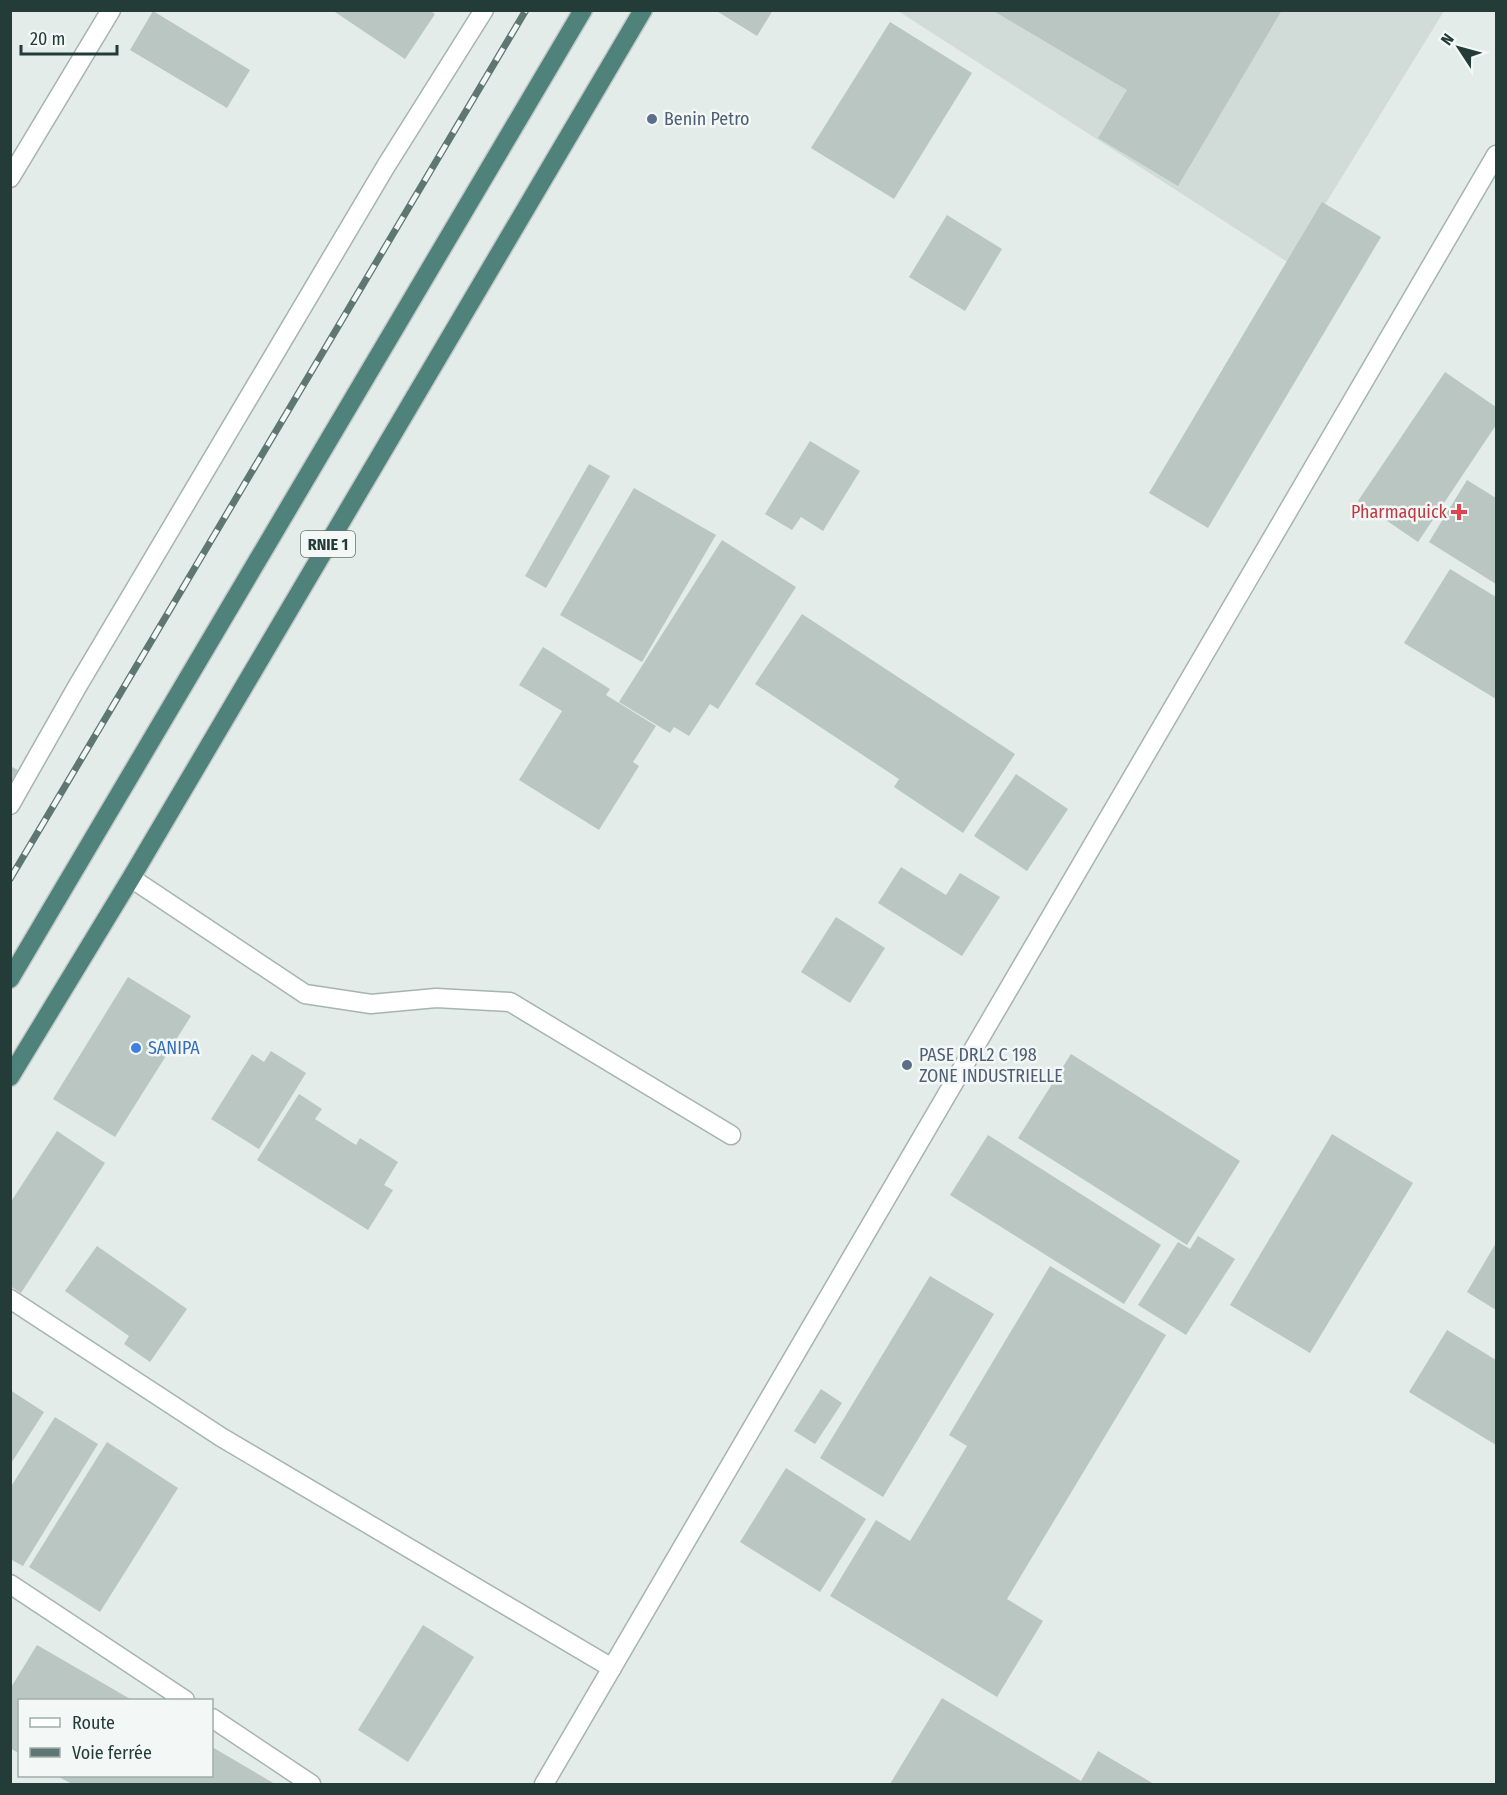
<svg xmlns="http://www.w3.org/2000/svg" width="1507" height="1795" font-family="'Fira Sans Condensed',sans-serif">
<rect width="100%" height="100%" fill="#e3ece9"/>
<path fill="#d1dbd8" d="M898 11H1444L1289 263Z"/>
<g fill="#b9c6c2">
<path d="M332 10H429L435 14 405 59Z"/>
<path d="M715 10H773L757 36Z"/>
<path d="M992 10H1282L1178 186 1098 138 1127 90Z"/>
<path d="M153 11 250 70 227 108 130 50Z"/>
<path d="M890 22 972 73 894 199 811 148Z"/>
<path d="M1322 202 1381 237 1208 528 1149 493Z"/>
<path d="M947 215 1002 249 965 311 909 277Z"/>
<path d="M1445 372 1496 407V425L1418 542 1358 501Z"/>
<path d="M810 441 860 471 823 531 801 517 792 530 765 514Z"/>
<path d="M589 464 610 476 546 588 525 576Z"/>
<path d="M1467 480 1496 498V584L1429 542Z"/>
<path d="M634 488 716 535 642 662 560 615Z"/>
<path d="M722 540 796 587 718 709 710 704 689 736 674 727 670 733 619 702Z"/>
<path d="M1450 569 1496 597V699L1404 643Z"/>
<path d="M802 614 1015 754 963 833 894 787 899 779 755 684Z"/>
<path d="M543 647 610 689 606 695 656 726 633 762 639 766 599 830 519 780 562 711 519 685Z"/>
<path d="M10 766 18 770 10 783Z"/>
<path d="M1016 774 1068 809 1027 871 974 836Z"/>
<path d="M901 867 946 895 960 873 1000 897 962 956 878 903Z"/>
<path d="M836 917 885 948 850 1003 801 972Z"/>
<path d="M128 977 191 1016 115 1137 53 1099Z"/>
<path d="M271 1051 306 1073 259 1149 211 1119 252 1054 264 1062Z"/>
<path d="M1071 1054 1240 1161 1187 1245 1018 1138Z"/>
<path d="M299 1094 322 1109 315 1119 356 1145 360 1138 398 1162 384 1185 393 1190 368 1230 257 1160Z"/>
<path d="M57 1131 105 1163 21 1293 10 1286V1203Z"/>
<path d="M1332 1134 1413 1183 1310 1353 1230 1305Z"/>
<path d="M988 1135 1161 1245 1124 1304 950 1195Z"/>
<path d="M1198 1236 1235 1259 1186 1335 1138 1305 1178 1242 1190 1249Z"/>
<path d="M1496 1243V1310L1467 1292Z"/>
<path d="M97 1246 187 1309 150 1362 124 1344 129 1336 65 1291Z"/>
<path d="M1050 1266 1166 1335 1007 1599 1043 1621 997 1697 830 1596 876 1520 910 1541 967 1446 949 1435Z"/>
<path d="M930 1276 994 1314 883 1497 820 1458Z"/>
<path d="M1447 1330 1496 1360V1445L1409 1392Z"/>
<path d="M821 1389 842 1403 815 1444 794 1431Z"/>
<path d="M10 1390 44 1412 10 1465Z"/>
<path d="M55 1417 98 1444 23 1566 10 1559V1488Z"/>
<path d="M107 1442 178 1488 100 1612 29 1567Z"/>
<path d="M786 1468 866 1519 820 1592 740 1542Z"/>
<path d="M423 1625 474 1657 408 1762 358 1730Z"/>
<path d="M37 1645 132 1700H20V1754L10 1748V1689Z"/>
<path d="M942 1698 1081 1781 1098 1751 1154 1784H890Z"/>
<path d="M212 1747 275 1784H72L57 1776H212Z"/>
</g>
<g fill="none" stroke-linecap="round" stroke-linejoin="round">
<g stroke="#a6b4b0" stroke-width="21">
<g id="minor">
<path d="M10 178 111 10"/>
<path d="M10 805 77 687 386 166 484 10"/>
<path d="M131 878 305 994 371 1004 436 998 510 1002 731 1135"/>
<path d="M10 1299 221 1437 612 1668"/>
<path d="M10 1584 185 1700"/>
<path d="M212 1718 311 1784"/>
<path d="M544 1784 1496 155"/>
</g>
</g>
<g stroke="#c2c8c7" stroke-width="21">
<g id="trunk">
<path d="M10 979 583 10"/>
<path d="M10 1077 131 878 643 10"/>
</g>
</g>
<use href="#minor" stroke="#fff" stroke-width="18"/>
<use href="#trunk" stroke="#4e827b" stroke-width="18"/>
<g stroke="#5f7773" stroke-width="7">
<path id="rail" d="M10 879 526 10"/>
</g>
<use href="#rail" stroke="#f3f8f6" stroke-width="4.5" stroke-dasharray="14" stroke-linecap="butt"/>
</g>
<g fill="#5c6f8a" stroke="#f3f8f6" stroke-width="2">
<circle cx="652" cy="119" r="6"/>
<circle cx="907" cy="1065" r="6"/>
</g>
<path fill="#e0444e" stroke="#f3f8f6" stroke-width="2" d="M1456 503h6v6h6v6h-6v6h-6v-6h-6v-6h6z"/>
<circle fill="#3f7fe0" stroke="#f3f8f6" stroke-width="2" cx="136" cy="1048" r="6"/>
<g text-anchor="middle" dominant-baseline="central" stroke-width="5" stroke-linejoin="round" paint-order="stroke">
<rect fill="#f3f8f6" stroke="#627471" stroke-width="1.5" x="301" y="531" width="54" height="26" rx="4.5"/>
<g font-size="16" font-weight="bold" fill="#243c38">
<text x="328" y="544">RNIE 1</text>
</g>
<g font-size="18" fill="#4e5e75" stroke="#f3f8f6" text-anchor="start">
<text x="664" y="119">Benin Petro</text>
<text x="919" y="1055">PASE DRL2 C 198<tspan x="919" dy="21">ZONE INDUSTRIELLE</tspan></text>
</g>
<g font-size="18" fill="#be3a42" stroke="#f3f8f6" text-anchor="end">
<text x="1447" y="512">Pharmaquick</text>
</g>
<g font-size="18" fill="#366cbe" stroke="#f3f8f6" text-anchor="start">
<text x="148" y="1048">SANIPA</text>
</g>
</g>
<rect width="1507" height="1795" fill="none" stroke="#243c38" stroke-width="24"/>
<rect x="18" y="1699" width="195" height="78" fill="#f3f8f6" stroke="#a0adaa" stroke-width="1.5"/>
<rect x="30" y="1718" width="30" height="9" fill="#ffffff" stroke="#a0adaa" stroke-width="1.5"/>
<text x="72" y="1729" font-size="18" fill="#243c38">Route</text>
<rect x="30" y="1748" width="30" height="9" fill="#5f7773" stroke="#a0adaa" stroke-width="1.5"/>
<text x="72" y="1759" font-size="18" fill="#243c38">Voie ferrée</text>
<g transform="translate(1459 48) rotate(306)" stroke="#f3f8f6" stroke-width="4.5" paint-order="stroke">
<path d="M0-4.5L10 22L0 15L-10 22Z" fill="#243c38"/>
<text y="-9" font-size="16" font-weight="bold" text-anchor="middle" fill="#243c38">N</text>
</g>
<path d="M21 45v9h96v-9" fill="none" stroke="#243c38" stroke-width="3"/>
<text x="30" y="45" font-size="18" fill="#243c38" stroke="#f3f8f6" stroke-width="4.5" paint-order="stroke">20 m</text>
</svg>
